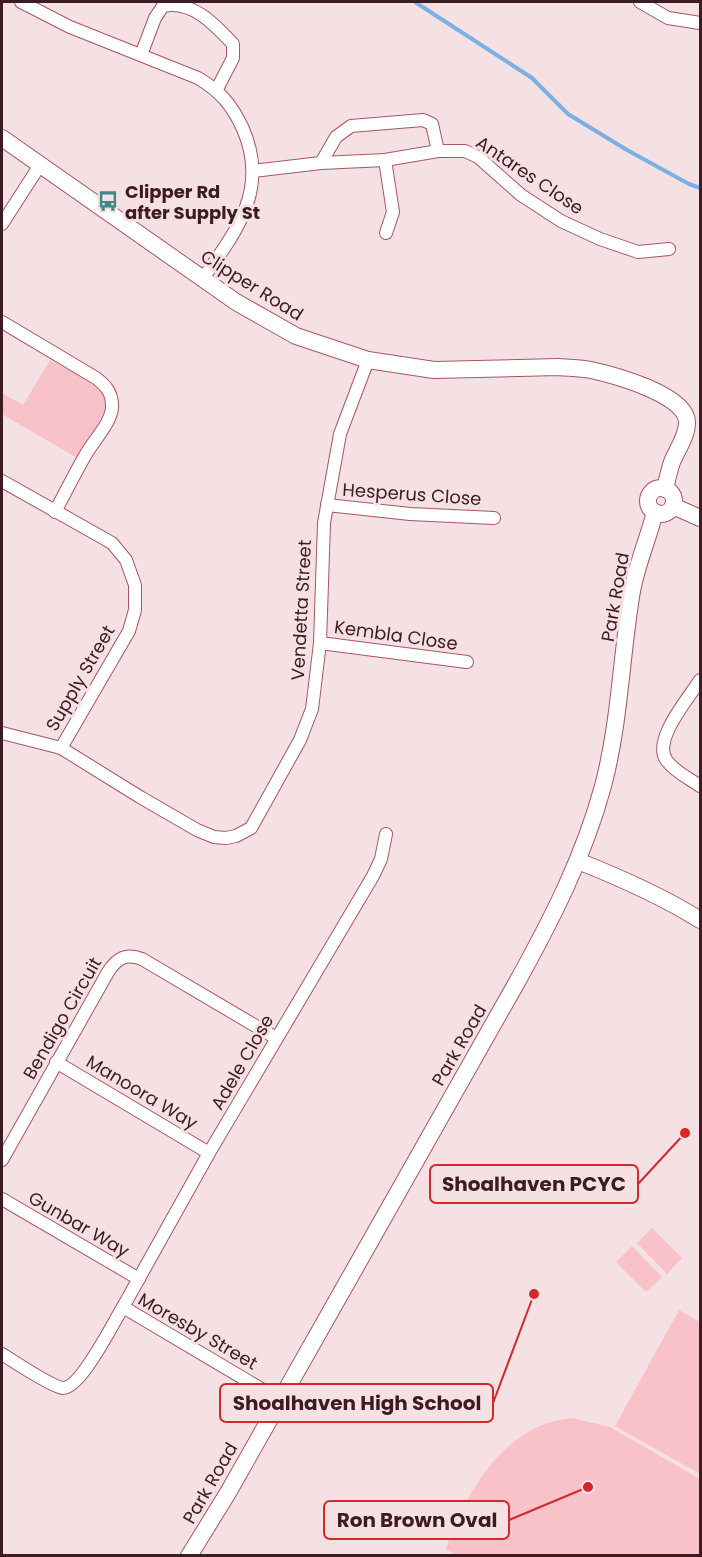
<svg xmlns="http://www.w3.org/2000/svg" width="702" height="1557" font-family="Poppins,sans-serif">
<rect width="100%" height="100%" fill="#f5e1e4"/>
<g fill="#f9c2c9">
<path d="M50 360C64 368 108 387 106 405 104 417 84 446 77 458L2 414V393L23 405Z"/>
<path d="M652 1228 682 1258 667 1274 637 1243Z"/>
<path d="M632 1246 662 1277 646 1292 616 1262Z"/>
<path d="M679 1310 700 1322V1474L615 1426Z"/>
<path d="M572 1418 610 1427 700 1479V1555L457 1556 446 1549C466 1491 504 1424 572 1418Z"/>
</g>
<g fill="none" stroke-linecap="round" stroke-linejoin="round">
<path stroke="#7cafe4" stroke-width="4" d="M415 2 532 78 568 114 627 150 689 184 700 188"/>
<g stroke="#a65563" stroke-width="14">
<g id="street">
<path d="M21 2 70 27 198 78C220 91 232 105 243 129 269 189 237 231 203 278"/>
<path d="M640 2 668 18 700 23"/>
<path d="M141 55 155 18 163 6C193 0 215 25 233 44V58L217 89"/>
<path d="M385 160 393 212 386 233"/>
<path d="M321 163 336 137 351 126 423 120 432 124 438 151"/>
<path d="M253 171 321 163 385 160 438 151H465L478 157 521 195 561 221 600 239 638 252 669 249"/>
<path d="M2 224 40 165"/>
<path d="M2 322 96 378C105 385 112 392 112 405 113 421 94 440 86 454 75 473 65 493 55 512"/>
<path d="M2 481 112 543 126 560 135 585V610L129 631 61 748"/>
<path d="M327 505 410 514 494 518"/>
<path d="M320 643 467 662"/>
<path d="M700 680C689 698 651 741 667 761 675 772 690 779 700 786"/>
<path d="M2 733 61 748 140 797 197 830 214 837 226 838 236 836 251 828 300 740 312 709 320 643 324 523 340 434 368 360"/>
<path d="M56 1062 209 1153"/>
<path d="M2 1160 108 972C117 958 126 953 142 959L276 1038"/>
<path d="M2 1199 139 1279"/>
<path d="M123 1307 209 1153 373 876 381 859 386 834"/>
<path d="M2 1354C13 1361 52 1387 63 1388 81 1388 113 1323 123 1307L280 1400"/>
</g>
</g>
<g stroke="#a65563" stroke-width="18">
<g id="secondary">
<path d="M2 138 236 302 296 336 368 360 434 370 559 367C569 368 580 368 591 370 614 375 688 395 687 423 687 436 677 450 672 462 669 471 667 480 665 489"/>
<circle cx="661" cy="501" r="13"/>
<path d="M673 506 700 518"/>
<path d="M578 861C621 878 662 896 700 920"/>
<path d="M189 1556 229 1491 517 982C552 919 584 856 603 786 620 722 621 656 632 591 637 564 648 539 655 512"/>
</g>
</g>
<use href="#street" stroke="#fff" stroke-width="12"/>
<use href="#secondary" stroke="#fff" stroke-width="16"/>
</g>
<defs>
<g id="bus-bare" transform="scale(1.62)"><path d="M-5-6H5V4H4V6H2V4H-2V6H-4V4H-5ZM-3.5-4V0h7V-4ZM-3.5 1.2v1.5H-2V1.2ZM2 1.2v1.5H3.5V1.2Z" fill="#418884" stroke="#f5e1e4" stroke-width="2.5" paint-order="stroke"/></g>
</defs>
<g fill-rule="evenodd">
<use href="#bus-bare" x="108" y="201"/>
</g>
<g text-anchor="middle" dominant-baseline="central" stroke-width="6" stroke-linejoin="round" paint-order="stroke">
<g font-size="18" fill="#3d1b22" stroke="#f5e1e4">
<text transform="translate(530 175) rotate(34)">Antares Close</text>
<text transform="translate(252 285) rotate(32)">Clipper Road</text>
<text transform="translate(412 494) rotate(4)">Hesperus Close</text>
<text transform="translate(615 597) rotate(-80)">Park Road</text>
<text transform="translate(301 610) rotate(-87)">Vendetta Street</text>
<text transform="translate(396 635) rotate(8)">Kembla Close</text>
<text transform="translate(80 678) rotate(-60)">Supply Street</text>
<text transform="translate(62 1018) rotate(-60)">Bendigo Circuit</text>
<text transform="translate(459 1045) rotate(-60)">Park Road</text>
<text transform="translate(242 1062) rotate(-60)">Adele Close</text>
<text transform="translate(142 1092) rotate(31)">Manoora Way</text>
<text transform="translate(79 1224) rotate(30)">Gunbar Way</text>
<text transform="translate(198 1331) rotate(30)">Moresby Street</text>
<text transform="translate(210 1483) rotate(-60)">Park Road</text>
</g>
<g font-size="18" font-weight="bold" fill="#3d1b22" stroke="#f5e1e4" text-anchor="start">
<text x="125" y="191">Clipper Rd<tspan x="125" dy="21">after Supply St</tspan></text>
</g>
</g>
<path fill="none" stroke="#d62828" stroke-width="2" d="M685 1133L638 1184M534 1294L493 1403M588 1487L509 1520"/>
<g fill="#d62828" stroke="#f5e1e4" stroke-width="2">
<circle cx="685" cy="1133" r="6"/>
<circle cx="534" cy="1294" r="6"/>
<circle cx="588" cy="1487" r="6"/>
</g>
<g fill="#f5e1e4" stroke="#d62828" stroke-width="2">
<rect x="430" y="1165" width="208" height="38" rx="6"/>
<rect x="220" y="1384" width="273" height="38" rx="6"/>
<rect x="324" y="1501" width="185" height="38" rx="6"/>
</g>
<g font-size="20" text-anchor="middle" font-weight="bold" fill="#3d1b22">
<text x="534" y="1191">Shoalhaven PCYC</text>
<text x="357" y="1410">Shoalhaven High School</text>
<text x="417" y="1527">Ron Brown Oval</text>
</g>
<rect width="702" height="1557" fill="none" stroke="#3d1b22" stroke-width="6"/>
</svg>
